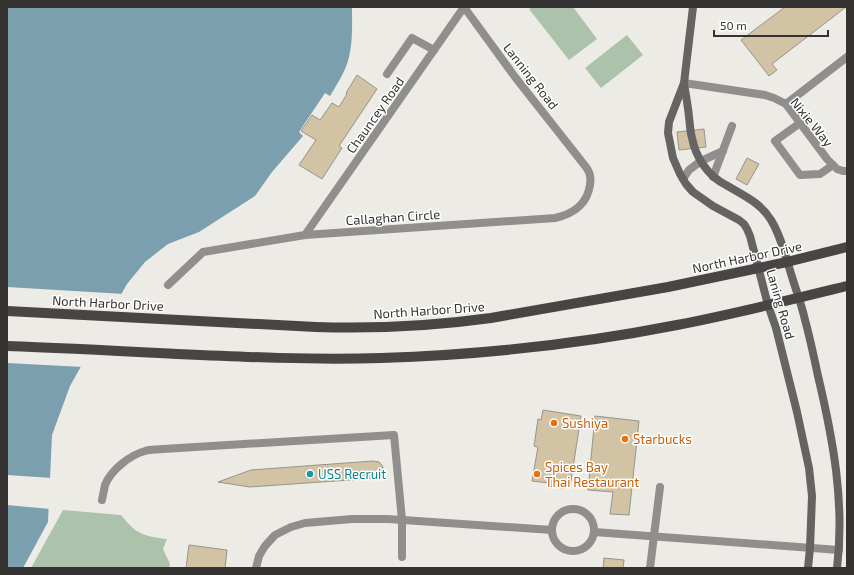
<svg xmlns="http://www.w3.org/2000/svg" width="854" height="575" font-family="'Exo 2',sans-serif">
<rect width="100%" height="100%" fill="#edebe6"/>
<g fill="#adc2aa">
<path d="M532 7H573L597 39 569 60 529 9Z"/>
<path d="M627 35 643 55 601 88 585 68Z"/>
<path d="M63 510 121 515C136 534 143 536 167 539L163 549 170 564 169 568H31Z"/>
</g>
<path fill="#7c9fb0" d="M7 7H352C352 23 353 41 349 57 346 71 337 84 330 96L325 93 299 132 303 136 272 172 255 196 199 232 168 244 145 262 127 284 70 386 52 435 48 522 23 568H7Z"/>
<g fill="#edebe6">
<path d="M7 287 124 294 83 367 7 363Z"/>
<path d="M7 475 52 478 50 509 7 505Z"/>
</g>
<g fill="#d1c3a3" stroke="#96948f">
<path d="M785 7H846L772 64 777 70 769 76 741 40Z"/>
<path d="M357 75 377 89 339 146 342 148 322 179 299 165 316 140 301 131 312 115 320 120 332 103 339 107 347 94 346 93Z"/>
<path d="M704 129 706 147 679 150 677 132Z"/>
<path d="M747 158 759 164 747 185 736 179Z"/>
<path d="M543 410 581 416 570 487 563 485V488L549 486V483L532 481 538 447 534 446 538 419 541 420Z"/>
<path d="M595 416 639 421 629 515 610 514 613 492 588 490Z"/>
<path d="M373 461 379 462 381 464 383 467V473L378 478 250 487 218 482 251 470Z"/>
<path d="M189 545 227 550 225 568H186Z"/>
<path d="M604 558 624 560 623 568H603Z"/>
</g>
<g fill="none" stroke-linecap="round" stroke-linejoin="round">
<g stroke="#918e8e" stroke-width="8">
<path d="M387 74 412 38 434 50"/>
<path d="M786 104 847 57"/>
<path d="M800 123 775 141 800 175 820 174 833 165"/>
<path d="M713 177 732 126"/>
<path d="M683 179 689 170 701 161 723 151"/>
<path d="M102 500C103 495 104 490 105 485 111 470 130 455 145 451 151 449 157 450 163 449L394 435 402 520V557"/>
<circle cx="573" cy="530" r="21"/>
<path d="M594 532 839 550"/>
<path d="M256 568 259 556 265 546 275 535 291 527 305 523 352 519H388L552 530"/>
<path d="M650 568 660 487"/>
</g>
<g stroke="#918e8e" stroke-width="8">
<path d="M684 83 765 95 774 98 786 104 827 159 837 169 843 171H847"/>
<path d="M305 235 464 7"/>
<path d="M168 285 203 252 305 235 555 218C573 214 587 205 590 185 590 182 591 179 590 176 590 173 588 170 586 167L515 77 464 7"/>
</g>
<g stroke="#666363" stroke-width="8">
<path d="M693 7 684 83 669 122 668 133 673 158 680 174 686 184 693 192 713 206 739 220 744 224 747 229 750 236 768 305 776 328 797 412 809 468 812 496 810 548 808 568"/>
<path d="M684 84C686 95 688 106 689 117 690 124 690 131 692 138 696 158 708 176 726 185 743 195 761 203 771 220 782 238 786 259 793 280 797 293 802 306 805 320 810 338 814 357 818 376 833 439 845 503 837 568"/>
</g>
<g stroke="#494545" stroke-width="10">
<path d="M7 311 316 327C374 329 433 326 491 318L668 287 787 262 847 247"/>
<path d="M7 346C64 348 120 351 177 354 245 357 313 360 381 358 480 355 580 344 677 325 734 314 790 300 847 286"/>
</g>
</g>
<g fill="#e8710a" stroke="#fff" stroke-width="1.5">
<circle cx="554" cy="423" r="4"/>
<circle cx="625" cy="439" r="4"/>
<circle cx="537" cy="474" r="4"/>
</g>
<circle fill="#0f9aa8" stroke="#fff" stroke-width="1.5" cx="310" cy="474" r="4"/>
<g text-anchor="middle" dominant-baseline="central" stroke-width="3" stroke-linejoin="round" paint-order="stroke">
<g font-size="13" fill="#343332" stroke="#fff">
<text transform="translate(531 76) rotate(52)">Lanning Road</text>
<text transform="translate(375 115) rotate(-55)">Chauncey Road</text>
<text transform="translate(812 122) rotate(51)">Nixie Way</text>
<text transform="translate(393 217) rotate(-4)">Callaghan Circle</text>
<text transform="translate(747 257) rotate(-12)">North Harbor Drive</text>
<text transform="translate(108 303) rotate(3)">North Harbor Drive</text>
<text transform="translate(781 304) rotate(74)">Laning Road</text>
<text transform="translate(429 310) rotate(-4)">North Harbor Drive</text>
</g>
<g font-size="13" fill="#c56008" stroke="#fff" text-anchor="start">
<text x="562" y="423">Sushiya</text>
<text x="633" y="439">Starbucks</text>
<text x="545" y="467">Spices Bay<tspan x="545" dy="15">Thai Restaurant</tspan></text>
</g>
<g font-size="13" fill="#0d838f" stroke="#fff" text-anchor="start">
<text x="318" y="474">USS Recruit</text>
</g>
</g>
<rect width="854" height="575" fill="none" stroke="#343332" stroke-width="16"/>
<path d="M714 30v6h114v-6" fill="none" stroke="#343332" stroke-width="2"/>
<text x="720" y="30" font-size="12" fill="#343332" stroke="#ffffff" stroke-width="3" paint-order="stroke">50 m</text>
</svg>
